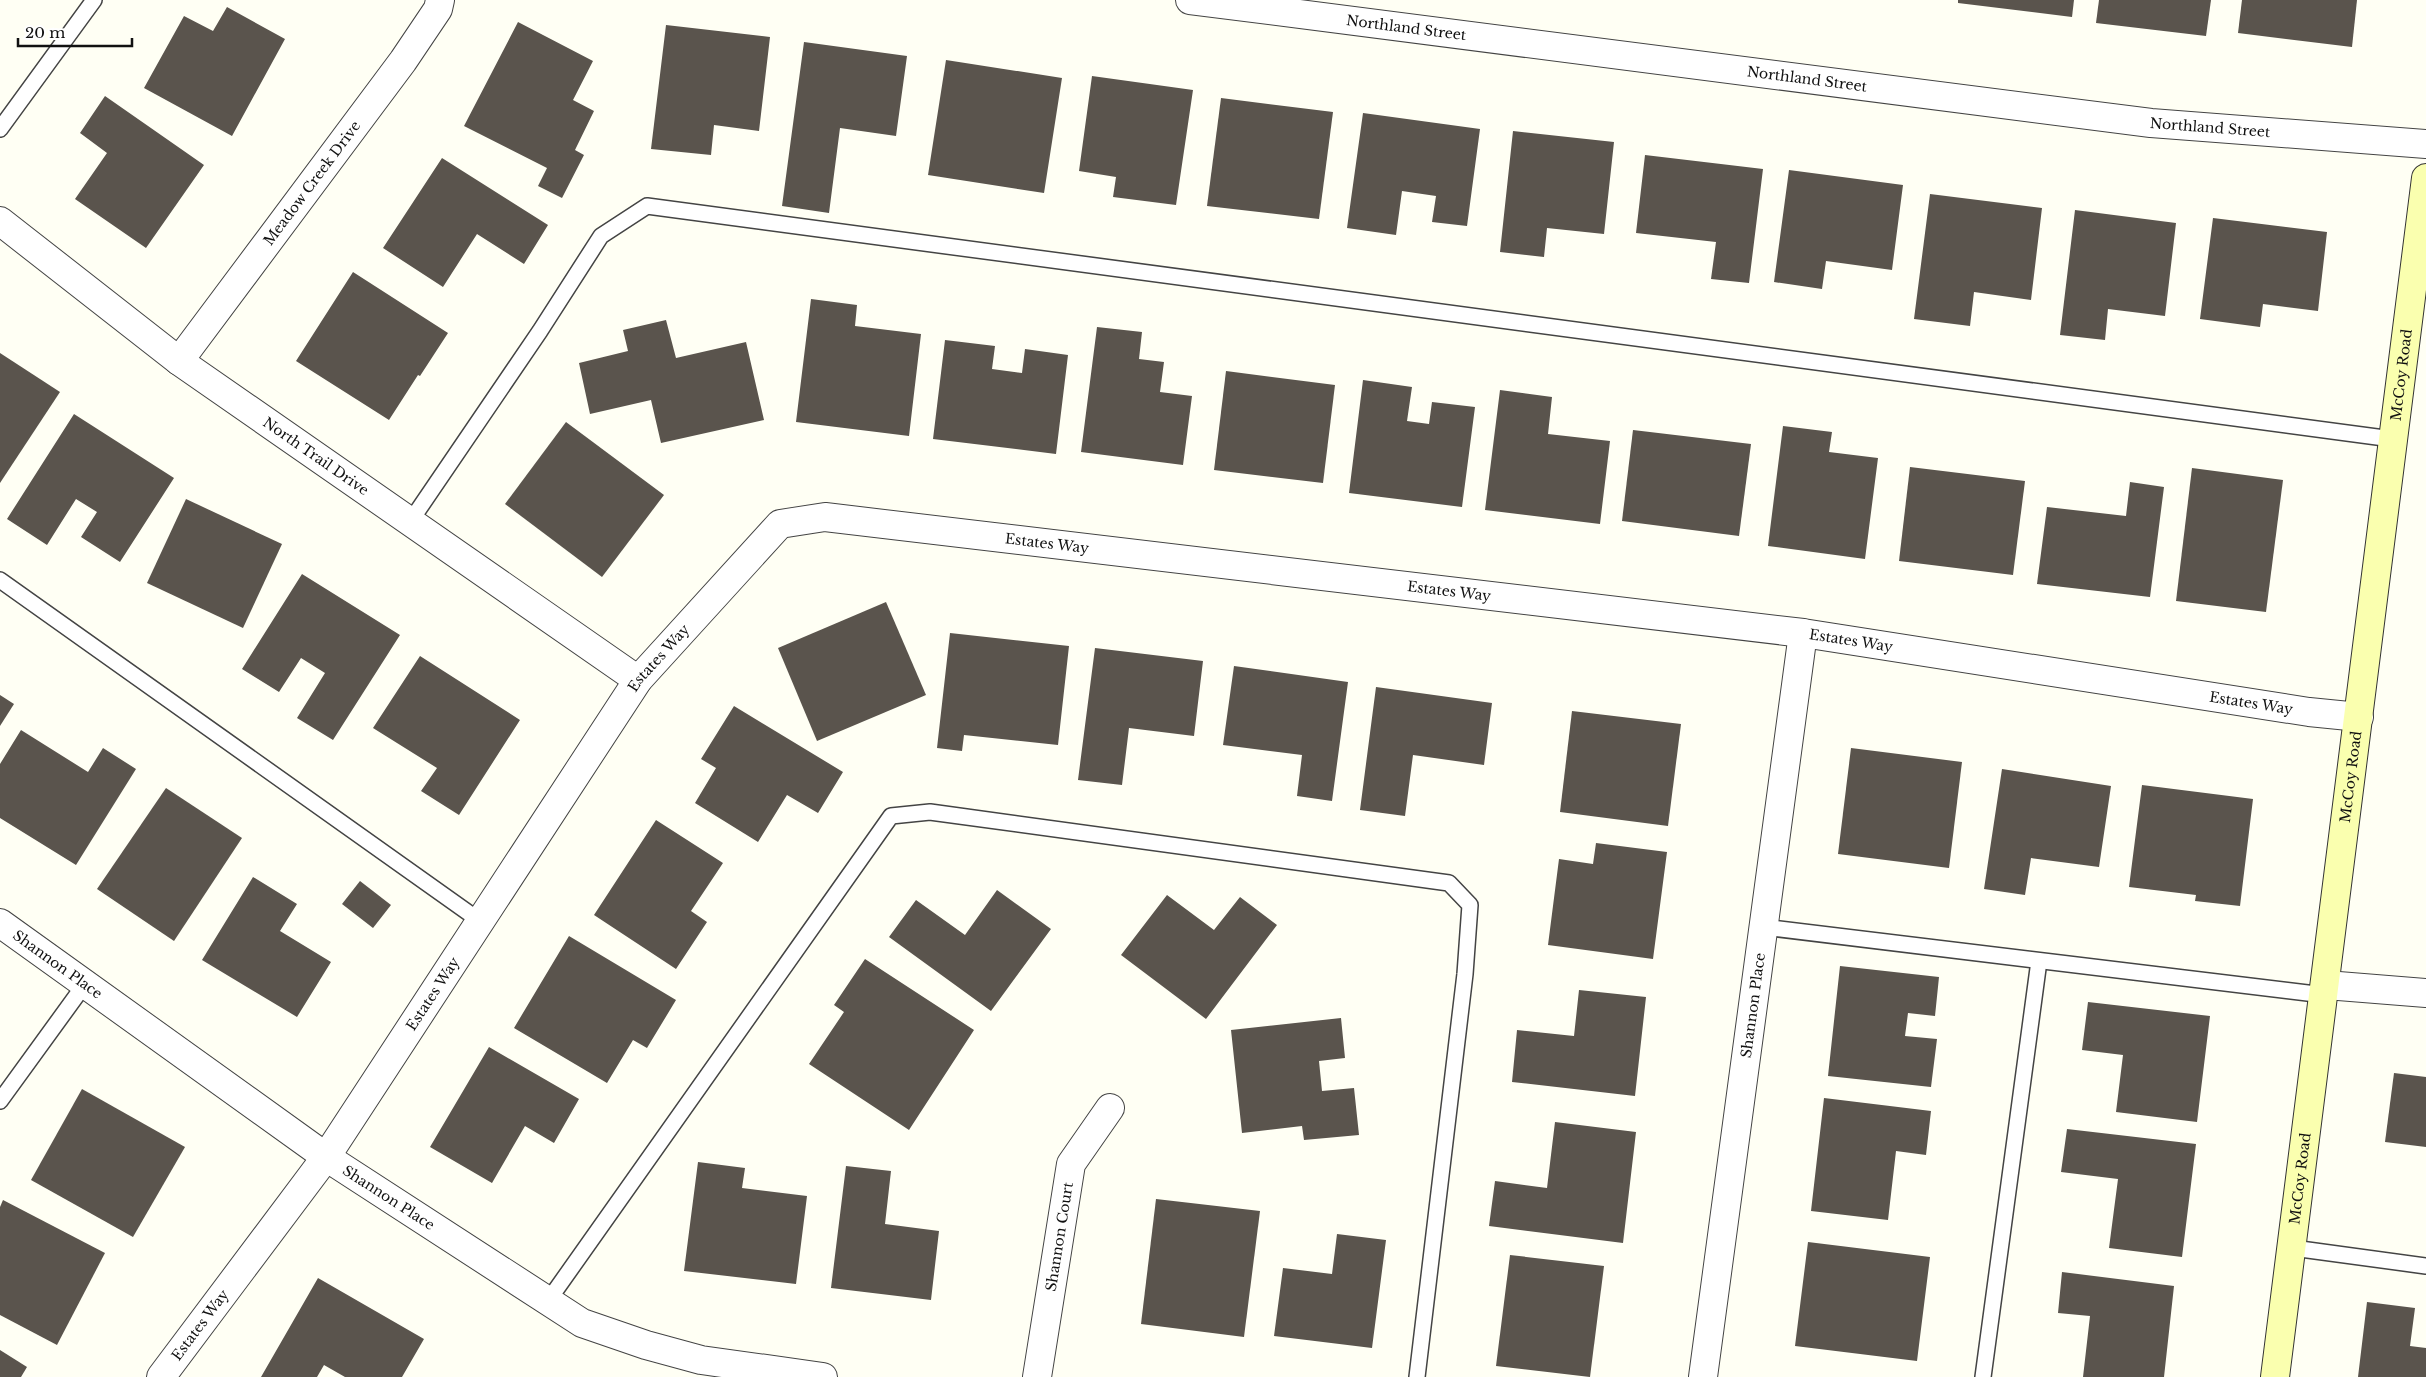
<svg xmlns="http://www.w3.org/2000/svg" width="2426" height="1377" font-family="'Libre Baskerville',serif">
<rect width="100%" height="100%" fill="#fffff4"/>
<g fill="#5a544d">
<path d="M1958 0H2074L2072 17 1958 3Z"/>
<path d="M2099 0H2211L2206 36 2096 23Z"/>
<path d="M2242 0H2357L2352 47 2238 33Z"/>
<path d="M227 7 285 39 232 136 144 88 184 16 213 31Z"/>
<path d="M518 22 593 61 573 100 594 111 575 150 584 155 562 198 538 186 547 168 464 126Z"/>
<path d="M666 25 770 37 759 131 714 125 711 155 651 149Z"/>
<path d="M804 42 907 56 896 136 840 128 829 213 782 206Z"/>
<path d="M946 60 1062 78 1044 193 928 175Z"/>
<path d="M1092 76 1193 90 1176 205 1113 197 1116 177 1079 171Z"/>
<path d="M105 96 204 165 146 248 75 199 107 153 80 133Z"/>
<path d="M1221 98 1333 112 1319 219 1207 206Z"/>
<path d="M1363 113 1480 129 1467 226 1432 222 1436 196 1402 191 1396 235 1347 228Z"/>
<path d="M1513 131 1614 142 1604 234 1547 228 1544 257 1500 252Z"/>
<path d="M1645 155 1763 169 1749 283 1711 279 1716 242 1636 233Z"/>
<path d="M442 158 548 225 524 264 477 234 443 287 383 248Z"/>
<path d="M1789 170 1903 185 1892 270 1826 261 1822 289 1774 282Z"/>
<path d="M1930 194 2042 208 2031 300 1974 292 1970 326 1914 319Z"/>
<path d="M2075 210 2176 223 2165 316 2108 309 2105 340 2060 335Z"/>
<path d="M2213 218 2327 232 2318 311 2263 304 2260 327 2200 319Z"/>
<path d="M353 272 448 333 420 376 418 375 389 420 296 361Z"/>
<path d="M811 299 857 305 855 326 921 334 909 436 796 422Z"/>
<path d="M666 320 676 358 746 342 764 420 661 443 651 400 590 414 579 363 628 351 623 330Z"/>
<path d="M1097 327 1142 332 1139 359 1164 362 1160 392 1192 396 1183 465 1081 452Z"/>
<path d="M945 340 995 346 992 369 1022 373 1025 349 1068 355 1056 454 933 439Z"/>
<path d="M0 353 60 392 0 483Z"/>
<path d="M1226 371 1335 385 1323 483 1214 470Z"/>
<path d="M1363 380 1412 387 1407 421 1429 424 1432 402 1475 407 1462 507 1349 493Z"/>
<path d="M1500 390 1552 397 1548 434 1610 441 1600 524 1485 510Z"/>
<path d="M74 414 174 478 120 562 81 537 97 512 76 499 47 545 7 519Z"/>
<path d="M566 422 664 495 602 577 505 504Z"/>
<path d="M1783 426 1832 432 1829 452 1878 458 1865 559 1768 546Z"/>
<path d="M1633 430 1751 444 1739 536 1622 521Z"/>
<path d="M1910 467 2025 481 2013 575 1899 561Z"/>
<path d="M2192 468 2283 480 2266 612 2176 601Z"/>
<path d="M2130 482 2164 487 2150 597 2037 584 2047 507 2126 516Z"/>
<path d="M186 499 282 544 243 628 147 583Z"/>
<path d="M302 574 400 635 333 740 297 718 325 673 301 658 279 692 242 669Z"/>
<path d="M886 602 926 695 817 741 778 648Z"/>
<path d="M950 633 1069 646 1058 745 964 735 962 751 937 748Z"/>
<path d="M1095 648 1203 661 1194 736 1129 728 1122 785 1078 780Z"/>
<path d="M420 656 520 720 459 815 421 791 437 768 373 728Z"/>
<path d="M1234 666 1348 682 1332 801 1297 796 1302 755 1223 745Z"/>
<path d="M1376 687 1492 703 1484 765 1413 755 1405 816 1360 810Z"/>
<path d="M0 695 14 704 0 726Z"/>
<path d="M734 706 843 772 818 813 787 795 758 842 695 803 716 768 701 759Z"/>
<path d="M1572 711 1681 724 1668 826 1560 812Z"/>
<path d="M21 730 88 772 103 748 136 769 76 865 0 818V764Z"/>
<path d="M1851 748 1962 762 1949 868 1838 854Z"/>
<path d="M2002 769 2111 786 2099 867 2031 858 2025 895 1984 889Z"/>
<path d="M2142 785 2253 799 2240 906 2195 901 2196 895 2129 887Z"/>
<path d="M166 788 242 838 174 941 97 889Z"/>
<path d="M656 820 723 863 691 911 707 922 676 969 594 915Z"/>
<path d="M1596 843 1667 852 1653 959 1548 945 1559 859 1593 864Z"/>
<path d="M253 877 297 904 280 931 331 962 297 1017 202 960Z"/>
<path d="M360 881 391 905 373 928 342 904Z"/>
<path d="M997 890 1051 929 991 1011 889 937 916 900 965 935Z"/>
<path d="M1167 895 1214 930 1240 897 1277 925 1206 1019 1121 955Z"/>
<path d="M569 936 676 1000 647 1048 633 1040 607 1083 514 1028Z"/>
<path d="M865 959 974 1030 909 1130 809 1064 844 1012 834 1005Z"/>
<path d="M1840 966 1939 977 1935 1016 1908 1013 1905 1036 1937 1039 1931 1087 1828 1076Z"/>
<path d="M1579 990 1646 997 1635 1096 1512 1082 1517 1030 1574 1036Z"/>
<path d="M2088 1002 2210 1016 2197 1122 2116 1112 2123 1055 2082 1050Z"/>
<path d="M1341 1018 1345 1058 1319 1061 1322 1091 1354 1088 1359 1135 1304 1140 1302 1126 1242 1133 1231 1030Z"/>
<path d="M489 1047 579 1099 554 1143 525 1126 492 1183 430 1147Z"/>
<path d="M2394 1073 2426 1077V1147L2385 1142Z"/>
<path d="M82 1089 185 1147 133 1237 31 1180Z"/>
<path d="M1824 1098 1931 1111 1926 1155 1896 1151 1888 1220 1811 1211Z"/>
<path d="M1555 1122 1636 1132 1623 1243 1489 1226 1495 1181 1547 1188Z"/>
<path d="M2067 1129 2196 1144 2182 1257 2109 1248 2118 1179 2061 1172Z"/>
<path d="M698 1162 745 1168 742 1188 807 1196 796 1284 684 1271Z"/>
<path d="M846 1166 891 1171 885 1224 939 1231 931 1300 831 1288Z"/>
<path d="M1156 1199 1260 1211 1244 1337 1141 1324Z"/>
<path d="M3 1200 105 1253 57 1345 0 1315V1207Z"/>
<path d="M1337 1234 1386 1240 1372 1348 1274 1336 1283 1268 1332 1274Z"/>
<path d="M1808 1242 1930 1257 1917 1361 1795 1346Z"/>
<path d="M1510 1255 1604 1266 1590 1377 1496 1366Z"/>
<path d="M2062 1272 2174 1286 2164 1377H2083L2090 1316 2058 1313Z"/>
<path d="M318 1278 424 1339 402 1377H345L324 1365 317 1377H261Z"/>
<path d="M2367 1302 2415 1308 2410 1346 2426 1348V1377H2358Z"/>
<path d="M0 1350 27 1367 21 1377H0Z"/>
</g>
<g fill="none" stroke-linecap="round" stroke-linejoin="round">
<g stroke="#444" stroke-width="18">
<g id="lane">
<path d="M0 129 94 0"/>
<path d="M410 522 540 331 601 236 647 206 2392 439"/>
<path d="M0 580 480 921"/>
<path d="M1763 927 2324 995"/>
<path d="M0 1101 85 984"/>
<path d="M2293 1248 2426 1266"/>
<path d="M548 1301 891 816 930 812 1449 883 1470 905 1465 974 1417 1377"/>
<path d="M1983 1377 2039 961"/>
</g>
</g>
<g stroke="#444" stroke-width="30">
<g id="street">
<path id="s1" d="M1190 0 2151 123 2426 144"/>
<path id="s2" d="M0 221 179 361 638 680"/>
<path id="s3" d="M179 361 403 61 438 9 440 0"/>
<path id="s4" d="M0 923 326 1157 582 1323 646 1345 701 1360 823 1377"/>
<path d="M2326 985 2426 993"/>
<path id="s5" d="M161 1377 326 1157 638 680 780 524 825 517 1803 633 2309 712 2359 717"/>
<path id="s6" d="M1037 1377 1071 1164 1110 1108"/>
<path id="s7" d="M1703 1377 1803 633"/>
</g>
</g>
<g stroke="#333" stroke-width="30">
<g id="secondary">
<path id="s8" d="M2275 1377 2426 178"/>
</g>
</g>
<use href="#lane" stroke="#fff" stroke-width="15"/>
<use href="#street" stroke="#fff" stroke-width="28"/>
<use href="#secondary" stroke="#faffaf" stroke-width="28"/>
</g>
<g text-anchor="middle" dominant-baseline="central" stroke-width="5" stroke-linejoin="round" paint-order="stroke">
<g font-size="14" fill="#111" stroke="#fff">
<text stroke="none"><textPath href="#s1" startOffset="218">Northland Street</textPath></text>
<text stroke="none"><textPath href="#s1" startOffset="622">Northland Street</textPath></text>
<text stroke="none"><textPath href="#s1" startOffset="1028">Northland Street</textPath></text>
<text stroke="none"><textPath href="#s3" startOffset="222">Meadow Creek Drive</textPath></text>
<text stroke="none"><textPath href="#s8" startOffset="1010">McCoy Road</textPath></text>
<text stroke="none"><textPath href="#s2" startOffset="394">North Trail Drive</textPath></text>
<text stroke="none"><textPath href="#s5" startOffset="1325">Estates Way</textPath></text>
<text stroke="none"><textPath href="#s5" startOffset="1730">Estates Way</textPath></text>
<text stroke="none"><textPath href="#s5" startOffset="2135">Estates Way</textPath></text>
<text stroke="none"><textPath href="#s5" startOffset="875">Estates Way</textPath></text>
<text stroke="none"><textPath href="#s5" startOffset="2540">Estates Way</textPath></text>
<text stroke="none"><textPath href="#s8" startOffset="605">McCoy Road</textPath></text>
<text stroke="none"><textPath href="#s4" startOffset="71">Shannon Place</textPath></text>
<text stroke="none"><textPath href="#s5" startOffset="470">Estates Way</textPath></text>
<text stroke="none"><textPath href="#s7" startOffset="375">Shannon Place</textPath></text>
<text stroke="none"><textPath href="#s8" startOffset="200">McCoy Road</textPath></text>
<text stroke="none"><textPath href="#s4" startOffset="476">Shannon Place</textPath></text>
<text stroke="none"><textPath href="#s6" startOffset="142">Shannon Court</textPath></text>
<text stroke="none"><textPath href="#s5" startOffset="65">Estates Way</textPath></text>
</g>
</g>
<path d="M18 38v8h114v-8" fill="none" stroke="#111111" stroke-width="2.5"/>
<text x="25" y="38" font-size="15" fill="#111111" stroke="#ffffff" stroke-width="4" paint-order="stroke">20 m</text>
</svg>
